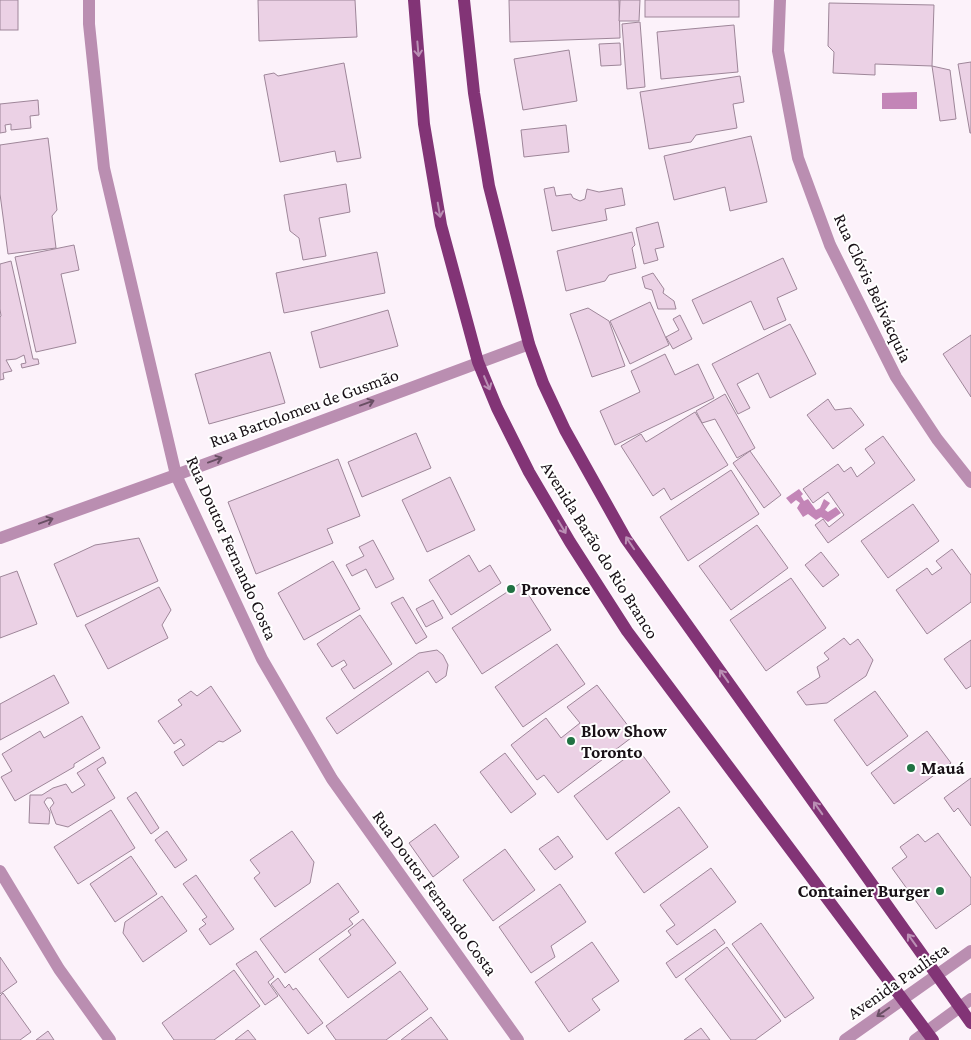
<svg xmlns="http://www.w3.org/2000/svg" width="971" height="1040" font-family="'Crimson Pro',serif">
<rect width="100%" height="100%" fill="#fcf2fa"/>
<g fill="#c385b7">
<path d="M917 92V109H882V93Z"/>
<path d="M799 489 803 494 801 496 804 501 808 499 816 510 820 508 824 499 830 503 825 510 828 512 836 507 841 513 828 522 821 517 816 520 808 514 803 517 797 508 800 503 796 500 791 504 786 498Z"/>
</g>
<g fill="#ebd1e5" stroke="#9e8699">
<rect x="0" y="0" width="18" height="30"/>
<path d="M258 0H355L357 37 259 41Z"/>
<path d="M509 0H619L620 38 510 42Z"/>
<path d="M620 0H640L639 21H619Z"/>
<rect x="645" y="0" width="94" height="17"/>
<path d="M829 3 934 5 932 66 875 64V75L833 73 834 52 828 46Z"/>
<path d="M640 22 645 87 627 89 622 24Z"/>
<path d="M734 25 738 72 661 79 657 32Z"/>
<path d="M620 43 621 65 601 66 599 44Z"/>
<path d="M569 50 577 101 523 110 514 59Z"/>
<path d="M971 62V133H970L958 64Z"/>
<path d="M344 63 361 158 337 162 335 151 280 162 264 75 274 73 278 76Z"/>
<path d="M932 66 950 70 956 119 940 121Z"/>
<path d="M740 76 744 102 733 104 737 128 696 135 691 142 649 149 640 92Z"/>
<path d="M38 100 39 115 30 116 31 128 11 130V124L5 125 6 132 0 133V104Z"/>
<path d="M566 125 569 152 524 157 521 130Z"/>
<path d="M751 136 767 202 730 211 725 187 674 200 664 156Z"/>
<path d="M48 138 57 210 52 216 56 248 8 254 0 194V145Z"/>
<path d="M346 184 350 212 319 218 326 256 303 260 299 238 290 231 284 195Z"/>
<path d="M554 187 556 196 571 194 573 198 580 201 585 199 587 189 599 192 622 188 625 205 605 209 607 220 552 231 544 189Z"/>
<path d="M658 222 664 247 655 249 658 260 644 264 636 228Z"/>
<path d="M632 232 635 245 632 248 636 268 609 275 605 281 566 291 557 251Z"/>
<path d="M74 245 79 270 61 274 76 343 36 352 15 257Z"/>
<path d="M377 252 385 293 284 313 276 273Z"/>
<path d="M783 258 797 289 777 298 786 320 764 330 751 301 703 324 692 300Z"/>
<path d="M11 261 33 359H38L39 364 22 368 21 364 26 363 24 355 16 359 6 360 12 371 3 373 4 379 0 380V317L1 316 0 309V264Z"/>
<path d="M653 273 664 289 663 293 674 301 676 309H658L652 290 645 288 642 277Z"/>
<path d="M650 302 669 345 630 364 610 321Z"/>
<path d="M588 308 609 321 625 366 592 377 570 314Z"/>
<path d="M388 310 398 346 320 368 311 332Z"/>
<path d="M680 315 692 339 673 349 666 337 679 330 673 319Z"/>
<path d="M790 324 816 374 770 398 758 373 737 384 750 408 738 414 712 364Z"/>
<path d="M971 335V397L943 354Z"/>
<path d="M270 352 285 403 209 424 195 374Z"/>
<path d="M665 354 675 375 698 364 714 398 615 445 600 411 640 392 631 371Z"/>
<path d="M725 394 755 448 737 458 715 419 702 423 696 411Z"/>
<path d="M828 399 835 410 851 408 864 425 833 449 807 415Z"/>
<path d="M695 412 728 465 671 500 664 488 653 496 621 446 641 434 646 442Z"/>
<path d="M416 433 431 468 362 497 348 462Z"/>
<path d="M883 436 915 480 828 543 815 525 823 519 829 527 844 515 828 492 813 503 803 489 838 464 844 472 851 467 857 477 875 463 865 449Z"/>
<path d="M750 451 781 495 764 508 733 463Z"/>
<path d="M338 459 360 516 327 529 333 543 256 574 228 502Z"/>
<path d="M731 470 759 514 688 561 660 517Z"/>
<path d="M450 477 475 530 427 552 402 500Z"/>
<path d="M913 504 939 541 888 578 861 541Z"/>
<path d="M757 525 788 568 731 610 699 566Z"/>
<path d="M139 538 158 581 77 617 54 564 95 545Z"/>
<path d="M373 540 394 579 376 588 366 569 352 576 346 565 364 556 359 547Z"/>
<path d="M952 549 971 575V602L927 634 896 590 927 568 932 575 942 568 936 561Z"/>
<path d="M821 552 839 575 823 587 805 565Z"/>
<path d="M469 555 479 572 490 565 501 583 451 615 429 580Z"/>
<path d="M333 561 360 609 304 640 278 593Z"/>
<path d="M17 571 37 624 0 638V577Z"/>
<path d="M791 578 826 628 766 671 730 620Z"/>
<path d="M521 583 551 630 482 674 452 628Z"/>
<path d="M159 587 171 610 162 625 168 638 108 669 85 625Z"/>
<path d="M403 597 427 637 416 644 391 603Z"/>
<path d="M433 600 443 618 426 627 416 609Z"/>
<path d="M360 615 392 664 354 689 341 669 347 665 344 660 332 667 317 644Z"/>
<path d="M844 638 850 645 858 639 873 660 866 676 827 703 806 705 797 692 820 677 817 667 829 659 824 653Z"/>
<path d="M971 640V686L966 689 944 659Z"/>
<path d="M557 644 585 684 523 727 495 687Z"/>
<path d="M437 650 443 655 448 665 446 676 436 683 428 671 337 734 326 718 419 653Z"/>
<path d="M54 675 69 703 0 740V704Z"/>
<path d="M597 685 635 735 558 793 544 775 537 780 511 745 546 718 561 738 580 723 567 707Z"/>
<path d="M211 686 241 731 223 742 219 741 183 766 174 752 185 745 181 739 174 744 158 721 182 705 178 700 191 691 197 696Z"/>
<path d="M875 691 908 736 867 766 834 720Z"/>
<path d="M82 716 100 748 74 764V767L15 801 1 777 12 771 2 754 40 731 44 738Z"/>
<path d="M927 731 951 763 894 804 871 773Z"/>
<path d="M638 749 670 792 607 840 574 796Z"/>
<path d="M505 753 536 794 511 813 480 772Z"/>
<path d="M103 757 106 763 97 769 115 798 68 827 56 824 50 808 54 803 51 798H47L44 802 50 812 49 824 29 823 30 795H42L53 788 66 784 72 793 85 785 77 773Z"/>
<path d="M971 778V826L958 808 954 812 944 798Z"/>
<path d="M136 792 159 828 151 834 127 798Z"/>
<path d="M679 807 708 847 644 893 615 853Z"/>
<path d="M111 810 135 848 78 884 54 847Z"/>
<path d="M435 824 459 857 433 877 409 843Z"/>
<path d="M167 831 187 860 175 868 155 840Z"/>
<path d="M292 831 314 862 310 883 275 907 254 878 260 873 250 860Z"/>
<path d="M938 833 971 878V904L936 929 892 868 907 857 900 847 918 834 925 842Z"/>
<path d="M558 836 573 857 555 870 539 849Z"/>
<path d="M505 849 535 890 493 921 463 880Z"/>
<path d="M131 856 157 894 115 922 90 884Z"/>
<path d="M711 868 736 902 677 945 666 931 675 925 660 905Z"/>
<path d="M196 875 234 929 210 945 199 929 206 924 202 920 207 917 183 884Z"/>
<path d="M338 883 359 912 349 919 353 924 285 973 260 939Z"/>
<path d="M560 884 586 922 551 946 555 957 531 973 499 927Z"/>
<path d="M162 896 187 931 143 962 123 933 125 922Z"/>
<path d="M363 919 396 963 348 998 319 959 351 935 348 931Z"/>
<path d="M761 923 814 998 785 1018 732 944Z"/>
<path d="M715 929 725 943 676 978 666 963Z"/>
<path d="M592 942 619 981 592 999 600 1010 569 1032 535 982Z"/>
<path d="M727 947 781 1021 755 1040H731L685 979Z"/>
<path d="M256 951 274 977 268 982 278 996 265 1005 236 964Z"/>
<path d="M0 957 17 982 0 994Z"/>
<path d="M234 970 260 1006 214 1040H174L162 1023Z"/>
<path d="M400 971 428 1009 386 1040H336L326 1026Z"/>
<path d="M278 978 285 988 289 984 293 990 296 988 323 1023 308 1034 271 984Z"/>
<path d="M3 993 31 1032 20 1040H0V996Z"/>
<path d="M431 1017 448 1040H401Z"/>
<path d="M701 1028 710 1040H684Z"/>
<path d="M248 1030 256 1040H235Z"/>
<path d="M48 1031 54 1040H36Z"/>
</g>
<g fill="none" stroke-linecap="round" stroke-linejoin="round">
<g stroke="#ba8eb1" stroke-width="12">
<path d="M89 0V24L104 168 176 475 262 659 332 779 518 1040"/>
<path d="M780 0 778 51 798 158 830 245 896 377 937 439 971 482"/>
<path d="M0 538 176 475 529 344"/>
<path d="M0 871 59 969 110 1040"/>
<path d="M845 1040 971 951"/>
<path d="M915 1040 971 999"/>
</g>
<g stroke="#823476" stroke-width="12">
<path d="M414 0 424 124 441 225 478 362 497 408 529 472 570 542 627 631 933 1040"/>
<path d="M464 0 474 93 489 186 529 344 543 383 565 430 626 539 971 1023"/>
</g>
</g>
<defs><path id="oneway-shaft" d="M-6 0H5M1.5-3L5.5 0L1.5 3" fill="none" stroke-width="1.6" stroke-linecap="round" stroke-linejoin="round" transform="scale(1.25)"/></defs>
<g stroke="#ba8fb4">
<use href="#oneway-shaft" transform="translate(418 49) rotate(85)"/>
<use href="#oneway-shaft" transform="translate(439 210) rotate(80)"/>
<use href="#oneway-shaft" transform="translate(487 383) rotate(67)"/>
<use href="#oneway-shaft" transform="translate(562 527) rotate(59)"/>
<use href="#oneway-shaft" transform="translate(630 543) rotate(-124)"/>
<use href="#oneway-shaft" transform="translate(724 676) rotate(-125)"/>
<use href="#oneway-shaft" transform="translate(818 808) rotate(-125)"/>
<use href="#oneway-shaft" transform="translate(912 940) rotate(-126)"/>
</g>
<g stroke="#694f64">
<use href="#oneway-shaft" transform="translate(367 403) rotate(-20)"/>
<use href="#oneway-shaft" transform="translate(215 460) rotate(-20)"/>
<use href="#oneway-shaft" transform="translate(46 521) rotate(-20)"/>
<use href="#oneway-shaft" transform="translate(883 1012) rotate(145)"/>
</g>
<g fill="#207243" stroke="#fff" stroke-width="2">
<circle cx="511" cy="589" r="5"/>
<circle cx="571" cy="741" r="5"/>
<circle cx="911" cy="768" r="5"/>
<circle cx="940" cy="891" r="5"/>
</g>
<g text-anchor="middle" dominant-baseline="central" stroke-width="4" stroke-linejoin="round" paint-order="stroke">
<g font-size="18" fill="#181016" stroke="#fff">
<text transform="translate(873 288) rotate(65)">Rua Clóvis Belivácquia</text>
<text transform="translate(304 408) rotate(-20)">Rua Bartolomeu de Gusmão</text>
<text transform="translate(232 548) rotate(66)">Rua Doutor Fernando Costa</text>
<text transform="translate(600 550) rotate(58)">Avenida Barão do Rio Branco</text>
<text transform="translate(435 893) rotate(54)">Rua Doutor Fernando Costa</text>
<text transform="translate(898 981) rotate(-35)">Avenida Paulista</text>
</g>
<g font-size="18" font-weight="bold" fill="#181016" stroke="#fff" text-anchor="start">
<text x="521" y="589">Provence</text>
<text x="581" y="731">Blow Show<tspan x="581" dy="21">Toronto</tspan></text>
<text x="921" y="768">Mauá</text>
<text x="930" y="891" text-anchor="end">Container Burger</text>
</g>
</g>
</svg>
